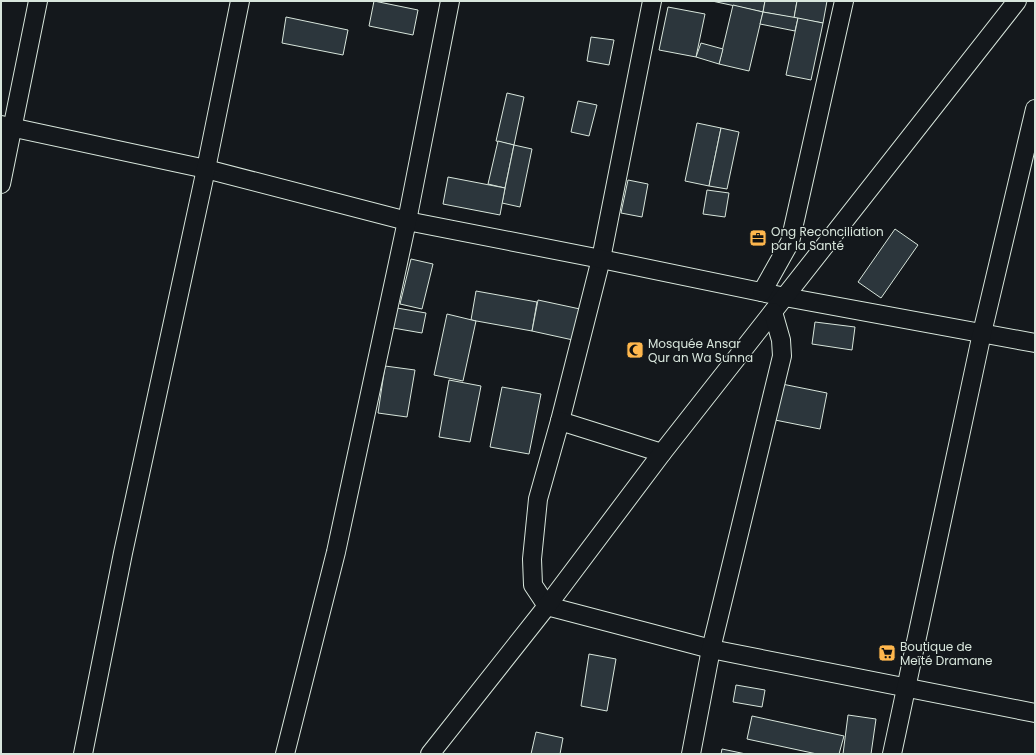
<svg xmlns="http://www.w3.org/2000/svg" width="1036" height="755" font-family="Poppins,sans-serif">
<rect width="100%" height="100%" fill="#14181c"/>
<g fill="#2c363c" stroke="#d8e6dc">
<path d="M374 1 418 10 413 35 369 26Z"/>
<path d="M712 1H765L763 12Z"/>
<path d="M765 1H797L794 18 763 12Z"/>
<path d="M797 1H827L823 23 794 18Z"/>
<path d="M733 5 763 12 749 71 719 64Z"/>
<path d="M668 7 705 14 696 57 659 50Z"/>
<path d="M763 12 798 18 795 31 760 24Z"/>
<path d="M286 17 348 30 343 55 282 43Z"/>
<path d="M798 18 823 23 811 80 786 75Z"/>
<path d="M591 37 614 40 609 65 587 61Z"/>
<path d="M701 43 723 49 719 64 696 57Z"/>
<path d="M507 93 524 97 514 145 496 141Z"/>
<path d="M578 101 597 105 589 136 571 132Z"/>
<path d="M697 123 721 128 709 186 685 181Z"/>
<path d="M721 128 739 132 727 189 709 186Z"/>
<path d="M498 141 514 145 505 188 488 184Z"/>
<path d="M514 145 532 149 520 207 502 203Z"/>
<path d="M448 177 505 188 500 215 443 204Z"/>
<path d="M628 180 648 184 642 217 621 213Z"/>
<path d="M707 190 729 193 725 217 703 214Z"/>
<path d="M895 229 918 245 881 298 858 282Z"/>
<path d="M411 259 433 264 422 309 400 304Z"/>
<path d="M476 291 537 302 532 331 471 320Z"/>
<path d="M538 300 580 309 573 340 532 331Z"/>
<path d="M397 308 426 313 422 333 393 328Z"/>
<path d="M447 314 476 321 463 381 434 375Z"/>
<path d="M815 322 855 327 852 350 812 344Z"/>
<path d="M385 366 415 370 407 417 378 413Z"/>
<path d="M449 380 481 386 470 442 439 437Z"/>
<path d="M782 384 827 393 820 429 775 420Z"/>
<path d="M502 387 541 394 529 454 490 447Z"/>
<path d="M589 654 616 659 607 711 581 706Z"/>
<path d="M736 685 765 690 762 707 733 702Z"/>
<path d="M848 715 876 719 871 754H843Z"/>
<path d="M752 716 844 736 839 754H817L747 739Z"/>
<path d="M536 732 563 738 560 754H531Z"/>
<path d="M722 749 746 754H721Z"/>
</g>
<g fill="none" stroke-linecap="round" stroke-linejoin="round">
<g stroke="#d8e6dc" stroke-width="20">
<g id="street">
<path d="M652 1 601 259 560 421 538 499 532 559 533 585 547 606 711 649 1035 713"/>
<path d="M1 125 206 169 407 221 601 259 785 297 1035 343"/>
<path d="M1 184 38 1"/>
<path d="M762 292 790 242 844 1"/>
<path d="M560 421 662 453"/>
<path d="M83 754 123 553 206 169 240 1"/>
<path d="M285 754 336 552 407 221 450 1"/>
<path d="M430 754 547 606 662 453 1017 1"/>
<path d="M691 754 711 649 782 356 781 340 773 312"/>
<path d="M892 754 982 333 1035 109"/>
</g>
</g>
<use href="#street" stroke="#14181c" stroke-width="18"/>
</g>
<defs>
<g id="office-square" transform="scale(0.9)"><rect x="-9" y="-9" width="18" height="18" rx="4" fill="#ffb74d" stroke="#14181c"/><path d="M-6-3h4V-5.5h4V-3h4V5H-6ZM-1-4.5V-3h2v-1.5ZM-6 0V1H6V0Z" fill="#111"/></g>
<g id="mosque-square" transform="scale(0.9)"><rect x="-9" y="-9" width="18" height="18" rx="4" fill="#ffb74d" stroke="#14181c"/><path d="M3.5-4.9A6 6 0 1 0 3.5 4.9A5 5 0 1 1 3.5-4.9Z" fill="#111"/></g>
<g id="supermarket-square" transform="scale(0.9)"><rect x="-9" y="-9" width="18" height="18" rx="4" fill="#ffb74d" stroke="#14181c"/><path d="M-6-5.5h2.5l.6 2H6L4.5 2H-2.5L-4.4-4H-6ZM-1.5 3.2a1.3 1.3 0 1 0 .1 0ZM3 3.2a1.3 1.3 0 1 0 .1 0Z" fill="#111"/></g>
</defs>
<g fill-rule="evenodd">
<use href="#office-square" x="758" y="238"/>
<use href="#mosque-square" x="635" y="350"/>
<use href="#supermarket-square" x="887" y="653"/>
</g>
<g text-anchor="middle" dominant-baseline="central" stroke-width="3" stroke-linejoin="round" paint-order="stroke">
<g font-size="12" fill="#d8e6dc" stroke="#14181c" text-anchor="start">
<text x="771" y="231">Ong Reconciliation<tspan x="771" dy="14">par la Santé</tspan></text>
<text x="648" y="343">Mosquée Ansar<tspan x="648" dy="14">Qur an Wa Sunna</tspan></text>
<text x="900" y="646">Boutique de<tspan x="900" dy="14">Meïté Dramane</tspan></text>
</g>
</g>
<rect width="1036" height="755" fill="none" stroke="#d8e6dc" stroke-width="4"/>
</svg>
